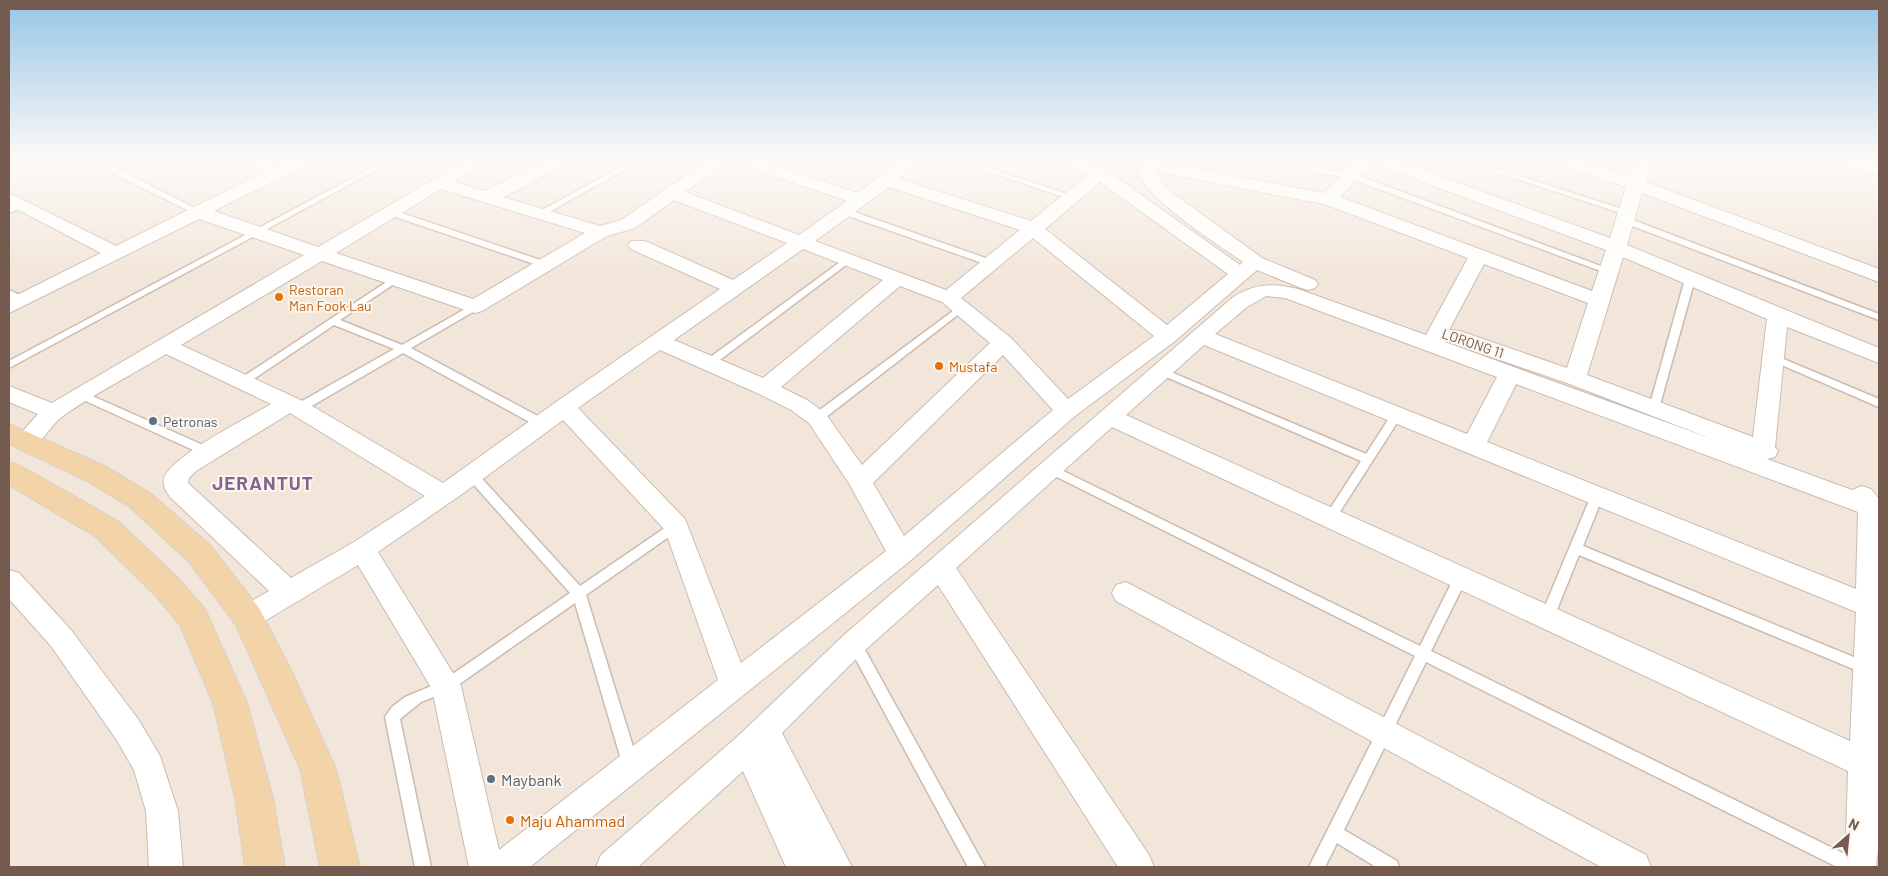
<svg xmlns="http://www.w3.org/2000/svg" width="1888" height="876" font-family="Barlow,sans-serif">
<rect width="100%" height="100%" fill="#fbf3ea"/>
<rect fill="#f2e5d9" x="9" y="159" width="1870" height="708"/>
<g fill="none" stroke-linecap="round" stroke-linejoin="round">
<g stroke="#ccbbb0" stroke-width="3">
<g id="lane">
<path d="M97 159H105L103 161 202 212 198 215 195 214 95 164 94 162Z"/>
<path d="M388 159H397L9 368V361Z"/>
<path d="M635 159H644L542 216H536L535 214Z"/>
<path d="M951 159H962L1076 197 1075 199H1069Z"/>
<path d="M1249 159H1264L1354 174 1614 271 1612 273H1606L1349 178 1253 161Z"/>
<path d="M1456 159H1467L1631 212 1627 215 1624 214Z"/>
<path d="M21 202 25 205 24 207 9 213V207Z"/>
<path d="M843 208 994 261 996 263 991 266 988 265 840 213 839 211Z"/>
<path d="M390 209 549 263 551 265 546 268 543 267 387 214 386 212Z"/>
<path d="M1625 217 1879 314V320L1622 222V218Z"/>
<path d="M847 257 852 260 850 262 713 365H705L704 363 705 361Z"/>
<path d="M1690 276 1695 279 1659 408 1658 411H1650L1649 408 1685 279Z"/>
<path d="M394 277 397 278V282L340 320 402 345 472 305H478L480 307 478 309 411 348 545 420 547 423 545 426H537L403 353 303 411H295L294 408 295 405 394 349 334 325 246 384H238L237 382 238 380Z"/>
<path d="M9 290 26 298 28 300 23 303 9 297Z"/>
<path d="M961 305 966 308 964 310 821 421H813L811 418 813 415Z"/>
<path d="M1774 355 1879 399V407L1770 360 1769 358 1770 356Z"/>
<path d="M1161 368 1366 454 1393 412 1397 411 1402 415 1334 521H1326L1324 518 1361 461 1157 373 1156 371Z"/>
<path d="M81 391 212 449 214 452 212 455H204L77 397 76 395 77 393Z"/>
<path d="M1051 465 1420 646 1456 574 1461 573 1466 574 1467 578 1431 651 1859 861 1861 867H1837L1426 662 1344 830 1397 861 1399 867H1376L1337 843 1325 867H1309L1415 656 1047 472 1045 469Z"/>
<path d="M471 470 475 471 580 586 672 523H680L682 526 680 529 586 595 639 766 636 771 631 773 626 771 623 766 575 603 451 690 421 702 400 719 431 867H415L385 717 392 707 405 697 441 682 570 593 467 477 465 474Z"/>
<path d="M1597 492 1601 493 1603 496 1583 546 1873 665 1875 669 1873 673 1868 675 1863 673 1579 555 1552 622 1547 623 1542 622 1540 618 1591 496 1593 493Z"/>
<path d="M854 637 859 639 985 867H968L847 643 849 639Z"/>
</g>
</g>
<g stroke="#ccbbb0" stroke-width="2">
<g id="street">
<path d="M242 159H264L279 165 292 159H313L310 163 214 211 318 247 469 159H489L454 182 485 191 551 159H571L569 163 503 197 600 226 621 220 710 159H729L727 163 685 192 799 235 847 201 742 165 739 161 741 159H757L858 193 904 159H922L899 179 1031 221 1088 175 1056 163 1053 159H1076L1106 170 1240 265 1243 262C1219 245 1151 202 1141 177 1139 171 1140 165 1142 159H1158V162L1324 193 1358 159H1392L1610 238 1626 187 1551 163 1548 159H1573L1630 176 1636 159H1652L1646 182 1879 269V282L1642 193 1627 245 1879 348V363L1787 327 1775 447 1778 451 1775 457 1767 459 1852 490 1862 486 1871 489 1879 499V841L1876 867H1842L1846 837 1848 771 1112 427 956 568 1149 855 1154 867H1118L938 585 864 651 782 733 852 867H786L743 771 638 867H596L601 855 737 737 844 635 1232 298C1254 283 1273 283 1298 289L1426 335 1468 258 1324 204 1157 172 1161 181 1167 189 1262 258 1315 280 1318 284 1315 288 1308 290 1301 288 1257 270 1175 341 1075 416 910 561 530 867H469L432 689 358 565 258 625 248 628 238 625 234 617 238 609 269 591 170 497C167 492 162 486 164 479 169 457 249 417 271 404L166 354C132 375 95 393 63 416 47 427 41 452 19 446L15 440 38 414 9 402V386L52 403 304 255 199 219 9 313V299L101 253 9 205V193L116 246 266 171 244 163ZM1372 163 1606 250 1592 291 1340 197ZM1100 182 1228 274 1167 325 1045 229ZM889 187 1020 230 946 290 815 241ZM441 189 585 233 473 299 336 253ZM674 200 787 243 733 280 645 241H631L628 245 631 249 720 289 556 402 443 483 307 403 181 345 322 261 468 311 475 313 482 311 607 236 635 228ZM1033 238 1154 336 1068 399 1011 338 961 298ZM803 249 883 280 763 378 674 340ZM1623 257 1767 319 1753 437 1587 375ZM1484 264 1588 303 1567 368 1460 331 1449 330ZM900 286 942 302 990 343 862 465 825 413 807 400 781 387ZM1266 296 1285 298 1497 377 1467 434 1215 334 1247 307ZM1445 341 1567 383 1715 440 1445 342ZM1204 345 1856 612 1850 741 1126 415ZM660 350 757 393 791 410 809 423 850 485 886 551 741 663 685 519 578 408ZM1003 355 1053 410 904 536 873 483ZM1516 384 1858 512 1856 589 1487 442ZM290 413 425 496 354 542 291 578 188 483 189 478 196 471ZM563 420 665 530 718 680 499 850 461 686 378 552 465 492Z"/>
<path d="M1828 159H1855L1879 165V175L1831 163Z"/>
<path d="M9 570 19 573 71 630 138 719 160 756 178 811 183 867H149L146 811 134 770 116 739 51 646 9 599Z"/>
<path d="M1126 582 1646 855 1651 867H1601L1116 601 1112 593 1116 585Z"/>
</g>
</g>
<g stroke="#d8d1ce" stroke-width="2">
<g id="primary">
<path d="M9 424 105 466 150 493 211 546 259 608 291 670 336 769 360 867H320L300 769 236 625 189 562 130 507 85 480 9 444Z"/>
<path d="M9 462 19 465 118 521 179 579 205 609 247 703 273 798 285 867H245L235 798 213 703 180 625 157 597 96 537 9 485Z"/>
</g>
</g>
<use href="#lane" fill="#fff" fill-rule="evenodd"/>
<use href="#street" fill="#fff" fill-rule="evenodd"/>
<use href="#primary" fill="#f3d3a8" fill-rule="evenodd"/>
</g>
<linearGradient id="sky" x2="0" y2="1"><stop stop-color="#97c6e6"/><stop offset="0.57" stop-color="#fdfaf6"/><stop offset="1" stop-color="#fdfaf6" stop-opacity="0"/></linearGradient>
<rect width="1888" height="281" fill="url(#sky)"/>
<g fill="#e8710a" stroke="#fef7f0" stroke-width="2">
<circle cx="279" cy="297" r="5"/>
<circle cx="939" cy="366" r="5"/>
<circle cx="510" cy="820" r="5"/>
</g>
<g fill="#5c6f8a" stroke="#fef7f0" stroke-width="2">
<circle cx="153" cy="421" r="5"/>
<circle cx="491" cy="779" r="5"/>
</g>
<g text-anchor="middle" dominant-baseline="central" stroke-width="4" stroke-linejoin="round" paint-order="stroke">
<g font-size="14" fill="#c56008" stroke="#fef7f0" text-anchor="start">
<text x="289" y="289">Restoran<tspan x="289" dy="16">Man Fook Lau</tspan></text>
<text x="949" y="366">Mustafa</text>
</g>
<g font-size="14" fill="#745a4f" stroke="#fef7f0">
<text transform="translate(1473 343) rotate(19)">LORONG 11</text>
</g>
<g font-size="14" fill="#4e5e75" stroke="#fef7f0" text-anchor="start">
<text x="163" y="421">Petronas</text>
</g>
<g font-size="16" fill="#4e5e75" stroke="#fef7f0" text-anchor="start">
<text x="501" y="779">Maybank</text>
</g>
<g font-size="16" fill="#c56008" stroke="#fef7f0" text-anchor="start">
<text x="520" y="820">Maju Ahammad</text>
</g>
<g font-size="19" font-weight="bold" letter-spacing="1" fill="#7f678f" stroke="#fef7f0">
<text x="263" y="482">JERANTUT</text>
</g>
</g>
<rect width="1888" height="876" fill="none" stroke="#745a4f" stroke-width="20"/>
<g transform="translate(1848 836) rotate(27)" stroke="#fef7f0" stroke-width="4" paint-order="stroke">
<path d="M0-4L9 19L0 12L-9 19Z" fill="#745a4f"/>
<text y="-8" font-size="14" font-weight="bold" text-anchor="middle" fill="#745a4f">N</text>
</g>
</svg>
